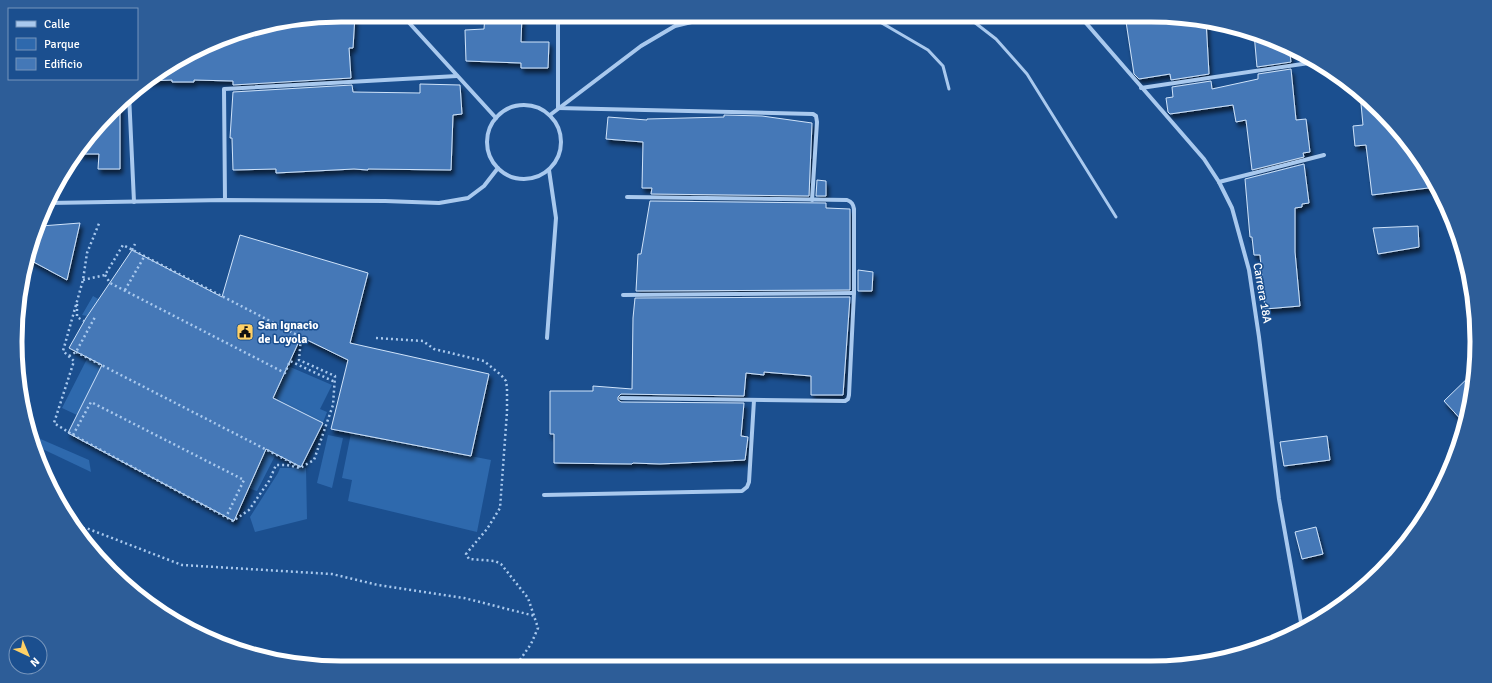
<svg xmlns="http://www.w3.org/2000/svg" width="1492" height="683" font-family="Signika,sans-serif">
<defs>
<filter id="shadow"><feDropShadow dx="2.5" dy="4.5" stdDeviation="2" flood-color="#0009"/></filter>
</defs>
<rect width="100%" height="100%" fill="#1b4f8f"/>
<g fill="#2e69ad">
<path d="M129 293 284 373 288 366 332 385 320 409 327 412 320 430 304 422 307 415 94 306 87 316 82 315 93 296 107 304Z"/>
<path d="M88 357 276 454 257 491 248 488 91 388 77 415 62 408Z"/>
<path d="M351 433 491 460 477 532 348 501 352 480 342 478Z"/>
<path d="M29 434 89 460 91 472 32 444Z"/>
<path d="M328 435 343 438 332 488 317 483Z"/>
<path d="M280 468H306L307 519 255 532 250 517 278 473Z"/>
</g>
<g fill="#4478b7" stroke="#cfe3fa" filter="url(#shadow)">
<path d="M342 15H355L353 48H349L351 78 233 85V81L194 80V82H172V80L147 81 178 59 236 32Z"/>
<path d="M485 15H522L521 42H549L548 68H521V63L466 61 465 30 484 29Z"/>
<path d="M1125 15H1151L1206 20 1209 74 1171 80 1170 74 1139 79 1134 74Z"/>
<path d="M1254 33 1275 40 1289 47 1291 62 1257 67Z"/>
<path d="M1291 69 1296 120 1306 119 1310 152 1303 153 1304 157 1252 170 1246 120 1236 122 1233 105 1170 114 1168 112 1166 98 1173 97 1172 87 1211 81 1212 89 1258 79V74Z"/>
<path d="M420 84 460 85 462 114 453 115 451 170 368 169V170L354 169 276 173V169L233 170 232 138H230L233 92 352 85 353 92 420 93Z"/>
<path d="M1360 93 1381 110 1422 160 1436 187 1372 195 1366 145 1355 146 1353 126 1363 125Z"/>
<path d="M120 104V169H98L99 154H79Z"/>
<path d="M724 115 762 116 812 123 809 196 651 194 652 188H642L643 142 606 139 608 117 647 120V119L724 117Z"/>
<path d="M1304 164 1309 203 1302 204V207L1295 208V252L1300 306 1265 309 1260 255H1254L1252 237H1250L1245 179Z"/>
<path d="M817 180 826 181V196H816Z"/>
<path d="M650 201 826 203V208L850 209V290L636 291 638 254H641Z"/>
<path d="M80 223 67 280 28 259 41 226Z"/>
<path d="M1418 226 1419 247 1378 254 1373 228Z"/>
<path d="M240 235 368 273 350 343 489 374 471 456 331 429 348 360 301 337 273 398 323 423 301 467 266 449 234 521 68 433 102 365 69 348 86 318 132 250 222 297Z"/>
<path d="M858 270 873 272 872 291H858Z"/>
<path d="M850 297 843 395H811V376L764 372V375L746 373 744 396 621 394 618 397V400L621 402 744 403 741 436 748 437 745 460 660 464 633 463 632 464 554 463V434H550V391H593V386L632 389 633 318 635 298Z"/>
<path d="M1474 372 1471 405 1465 424 1444 401Z"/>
<path d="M1327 436 1330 460 1284 466 1280 442Z"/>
<path d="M1316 527 1323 554 1302 559 1295 532Z"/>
</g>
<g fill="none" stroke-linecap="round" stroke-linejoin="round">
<g stroke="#a9c9ee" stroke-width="2.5" stroke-dasharray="2 3" stroke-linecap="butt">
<path d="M132 250 135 244"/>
<path d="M105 275 110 283 285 373 290 361 335 382"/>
<path d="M83 280 105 275 123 245 301 337 299 360 335 376 333 405 314 460 300 468 287 465H276L269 481 249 510 233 521 73 435 54 423 74 361 63 351 83 280 87 253 100 221"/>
<path d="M125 290 144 257"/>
<path d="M77 304V317L84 321"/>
<path d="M376 338 423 341 434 349 484 361 501 375 506 381 507 388V412L500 508 487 529 466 554 469 559 495 561 501 564 528 598 538 628 531 644 515 667"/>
<path d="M76 352 300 467"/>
<path d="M69 356 76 352 95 317"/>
<path d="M73 435 91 402 244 480 226 517"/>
<path d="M78 529 86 528 182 565 332 574 378 585 464 598 535 616"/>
</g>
<g stroke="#a9c9ee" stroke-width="3">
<path d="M868 15 928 50 943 66 949 89"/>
<path d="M965 15 996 39 1027 74 1116 217"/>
</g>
<g stroke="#a9c9ee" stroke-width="4">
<path d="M402 15 496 118"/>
<path d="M558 15V108L813 114 816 116 817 122 812 200"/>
<path d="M1079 15 1204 159 1219 182 1232 208 1249 270 1259 337 1279 499 1302 628"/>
<path d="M1141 88 1316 62"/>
<path d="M129 94 134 202"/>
<circle cx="524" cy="142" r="37"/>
<path d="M550 115 641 46 675 26 708 18 761 15"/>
<path d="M1219 182 1324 155"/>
<path d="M225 200 224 89 457 76"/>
<path d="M49 203 225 200 385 201 439 203 468 198 484 186 498 168"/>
<path d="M623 295 854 293"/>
<path d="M547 338 556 218 549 170"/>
<path d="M621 398 845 401 848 399 849 395 854 293V209C853 204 852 202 847 200L627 197"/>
<path d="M544 495 742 491 747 487 749 482 754 400"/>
</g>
</g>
<defs>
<g id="civic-square" transform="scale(0.9)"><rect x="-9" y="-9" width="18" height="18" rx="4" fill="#ffd166" stroke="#1b4f8f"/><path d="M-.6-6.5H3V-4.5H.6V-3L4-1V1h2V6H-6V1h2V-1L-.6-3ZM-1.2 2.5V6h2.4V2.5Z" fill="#111"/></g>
</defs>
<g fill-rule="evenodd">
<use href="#civic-square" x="245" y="332"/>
</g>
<g text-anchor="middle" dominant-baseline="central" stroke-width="3" stroke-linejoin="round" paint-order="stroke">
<g font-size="12" fill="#fff" stroke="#1b4f8f">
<text transform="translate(1262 293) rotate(80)">Carrera 18A</text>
</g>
<g font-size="12" font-weight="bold" fill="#fff" stroke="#1b4f8f" text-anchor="start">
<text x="258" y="325">San Ignacio<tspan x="258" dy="14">de Loyola</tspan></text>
</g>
</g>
<path d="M0 0H1492V683H0ZM341 22H1151A319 319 0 0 1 1470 341V342A319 319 0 0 1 1151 661H341A319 319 0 0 1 22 342V341A319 319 0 0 1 341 22Z" fill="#2d5d98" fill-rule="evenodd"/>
<path fill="none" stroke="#fff" stroke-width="5" d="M341 22H1151A319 319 0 0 1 1470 341V342A319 319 0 0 1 1151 661H341A319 319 0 0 1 22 342V341A319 319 0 0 1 341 22Z"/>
<rect x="8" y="8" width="130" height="72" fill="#1b4f8f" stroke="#7695bc"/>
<rect x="16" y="21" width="20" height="6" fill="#a9c9ee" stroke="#7695bc"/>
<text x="44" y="28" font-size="12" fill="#ffffff">Calle</text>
<rect x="16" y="38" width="20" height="12" fill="#2e69ad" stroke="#7695bc"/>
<text x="44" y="48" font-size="12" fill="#ffffff">Parque</text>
<rect x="16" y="58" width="20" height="12" fill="#4478b7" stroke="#7695bc"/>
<text x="44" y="68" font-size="12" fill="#ffffff">Edificio</text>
<g transform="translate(28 655) rotate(136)"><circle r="19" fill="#1b4f8f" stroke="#7695bc"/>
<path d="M0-3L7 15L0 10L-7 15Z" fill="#ffd166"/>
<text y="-6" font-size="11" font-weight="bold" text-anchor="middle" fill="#ffffff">N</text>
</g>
</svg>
